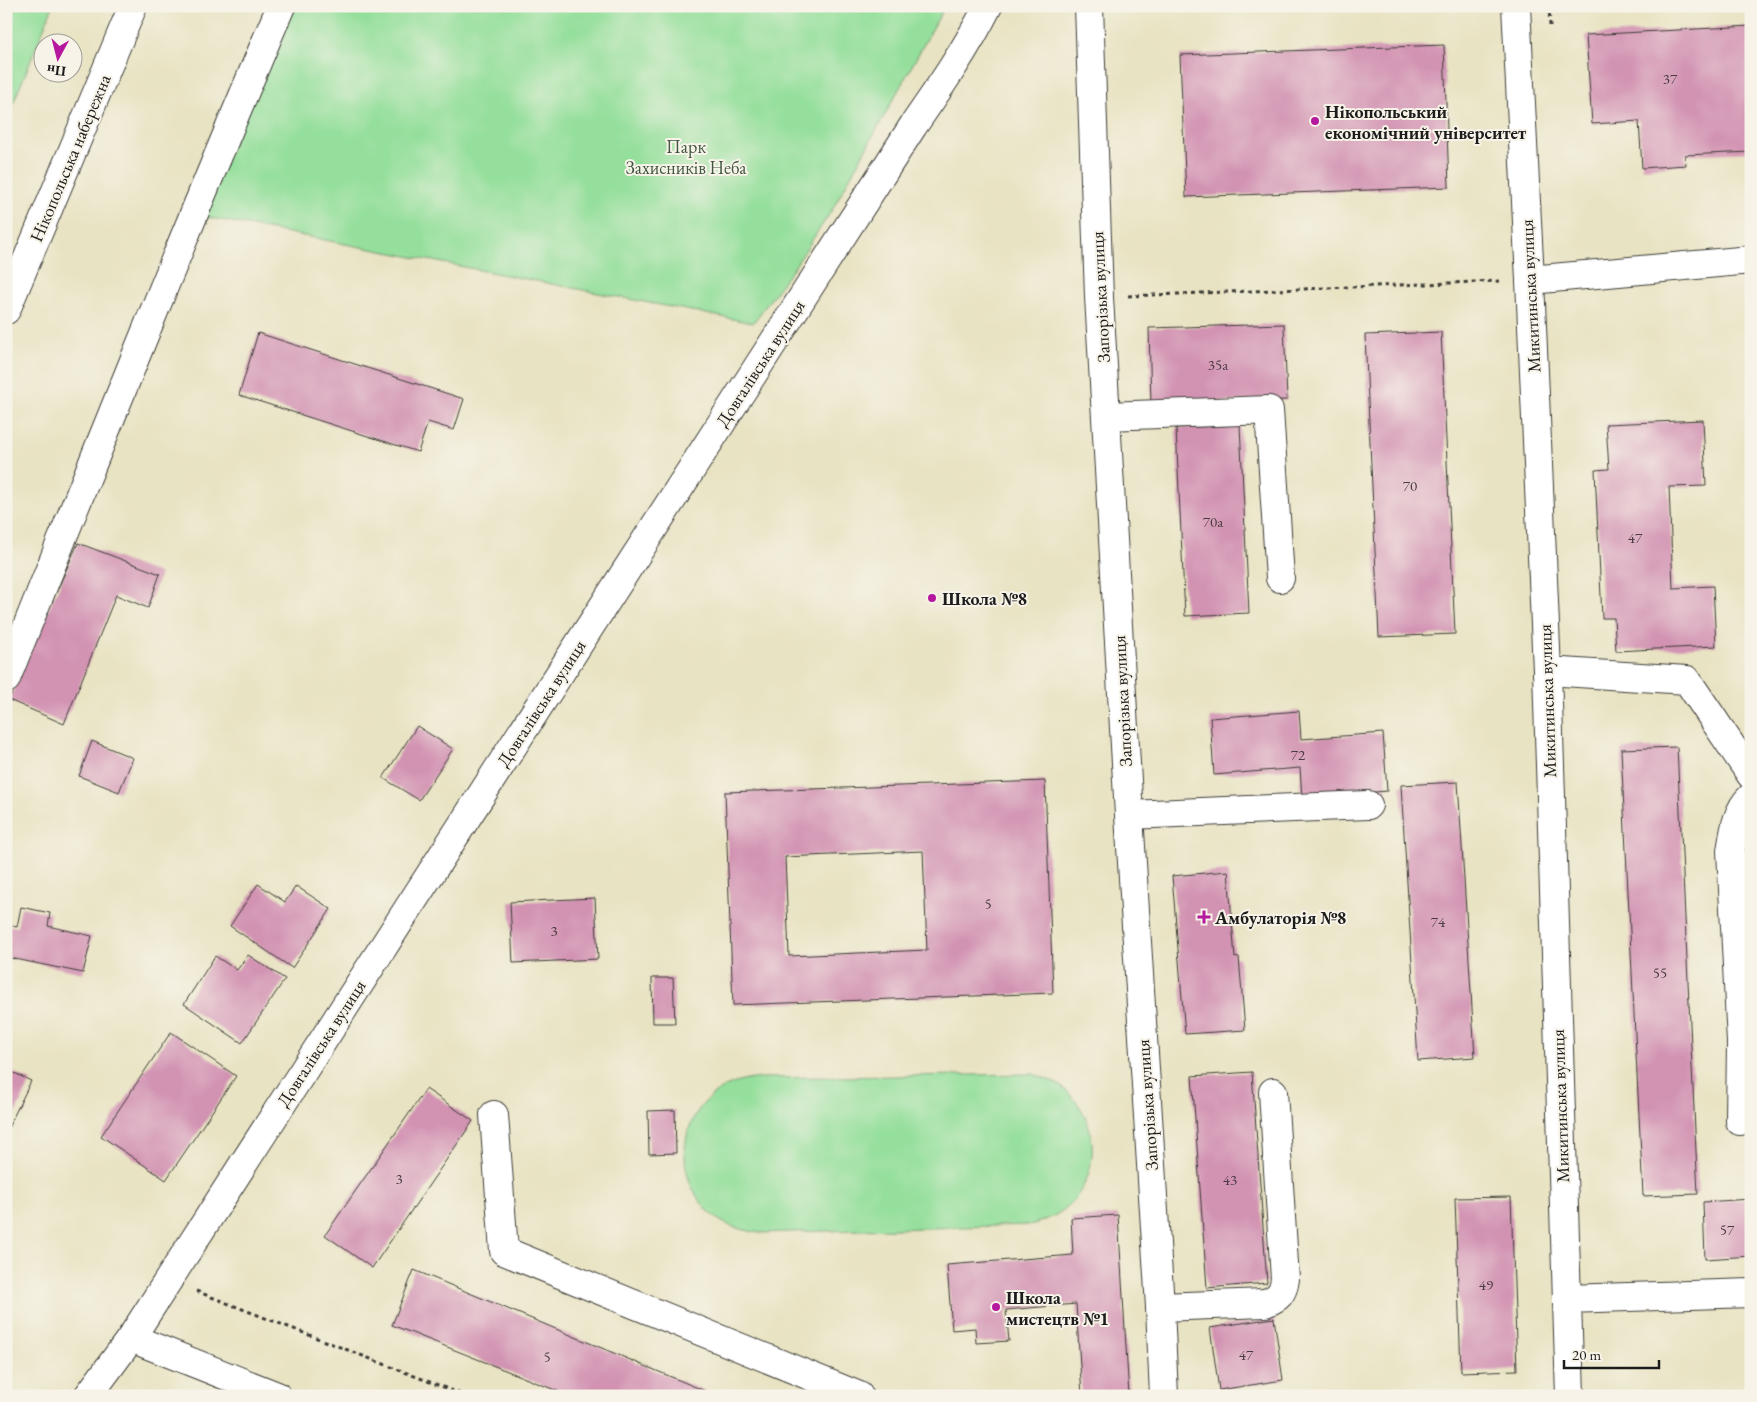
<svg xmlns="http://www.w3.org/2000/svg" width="1757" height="1402" font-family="'EB Garamond',serif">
<rect width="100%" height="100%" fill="#f7f3e8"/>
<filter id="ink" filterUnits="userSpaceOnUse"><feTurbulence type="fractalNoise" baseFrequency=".02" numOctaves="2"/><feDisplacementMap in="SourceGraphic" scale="10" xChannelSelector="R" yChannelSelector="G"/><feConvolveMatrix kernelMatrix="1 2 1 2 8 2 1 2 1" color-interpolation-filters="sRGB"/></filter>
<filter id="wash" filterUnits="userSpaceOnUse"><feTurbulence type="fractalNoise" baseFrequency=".0096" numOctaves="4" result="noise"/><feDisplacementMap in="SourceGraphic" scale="20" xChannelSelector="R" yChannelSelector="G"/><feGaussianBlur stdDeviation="1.12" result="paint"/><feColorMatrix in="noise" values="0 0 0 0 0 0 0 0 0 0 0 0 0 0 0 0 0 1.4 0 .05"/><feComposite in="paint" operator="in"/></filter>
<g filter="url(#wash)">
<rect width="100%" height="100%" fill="#e8e3c2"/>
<g fill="#94df9b" stroke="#587e5c">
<path d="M6 6H53L6 121Z"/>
<path d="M293 6H945L832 210 795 266 753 323 201 216Z"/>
<path d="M1033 1074C1043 1078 1055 1081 1064 1089 1102 1121 1102 1180 1062 1211 1052 1218 1041 1222 1030 1225L759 1233C745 1230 731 1228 719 1220 677 1190 672 1127 714 1094 728 1083 747 1079 764 1078Z"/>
</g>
<g id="blocks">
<g fill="#d293b2" fill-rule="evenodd">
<path d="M1751 26V152L1685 155 1686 165 1642 168 1639 121 1592 124 1586 35Z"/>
<path d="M1444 45 1449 187 1186 197 1180 55Z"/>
<path d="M1284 324 1287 400 1151 404 1149 328Z"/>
<path d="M1441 332 1455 634 1379 637 1365 335Z"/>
<path d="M258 333 464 399 454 430 428 422 418 452 239 395Z"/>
<path d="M1703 420 1706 486 1669 487 1673 588 1713 586 1716 646 1616 651 1614 618H1602L1595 470 1609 469 1606 424Z"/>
<path d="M1240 425 1249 613 1185 616 1176 428Z"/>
<path d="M78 543 160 574 148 608 116 595 64 724 9 700Z"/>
<path d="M1299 711 1301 739 1383 733 1387 791 1302 798 1300 768 1214 775 1210 718Z"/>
<path d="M417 726 453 749 419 800 383 778Z"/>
<path d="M92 741 133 758 119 792 79 776Z"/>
<path d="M1677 747 1698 1194 1643 1196 1621 749Z"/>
<path d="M1045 781 1053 993 733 1005 725 792ZM923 851 927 950 789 956 785 857Z"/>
<path d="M1458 782 1475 1057 1418 1061 1401 785Z"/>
<path d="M1228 871 1235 958 1239 957 1245 1030 1185 1034 1172 876Z"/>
<path d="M258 884 285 902 296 886 331 909 292 968 230 926Z"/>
<path d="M595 898 598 959 513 963 510 902Z"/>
<path d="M21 907 50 913 48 926 92 936 83 973 6 957V925L17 927Z"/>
<path d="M248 955 285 979 242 1043 184 1004 215 956 237 970Z"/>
<path d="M652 978H673L675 1023H653Z"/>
<path d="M171 1032 236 1076 166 1180 101 1136Z"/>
<path d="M6 1069 31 1081 6 1132Z"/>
<path d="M1252 1072 1267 1283 1207 1288 1192 1076Z"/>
<path d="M426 1089 473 1121 372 1268 325 1235Z"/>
<path d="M675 1110 676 1153 649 1154 648 1111Z"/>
<path d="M1511 1197 1517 1370 1461 1372 1455 1198Z"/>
<path d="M1751 1199V1256L1705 1259 1703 1202Z"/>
<path d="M1118 1215 1129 1396H1082L1076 1304 1006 1310 1009 1341 976 1343 975 1328 952 1330 947 1265 1073 1255 1071 1218Z"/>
<path d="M414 1270 698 1388 718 1396H570L392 1325Z"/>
<path d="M1274 1318 1283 1380 1219 1390 1210 1328Z"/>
</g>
</g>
</g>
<g filter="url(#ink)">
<use href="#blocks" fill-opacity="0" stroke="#3b3a35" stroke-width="1"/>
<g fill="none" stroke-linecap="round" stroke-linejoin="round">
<g stroke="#3b3a35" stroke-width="30">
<g id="minor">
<path d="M1089 6 1099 297 1129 815 1160 1307 1164 1396"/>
<path d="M1516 6 1530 280 1547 671 1570 1396"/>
<path d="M1530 280 1751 260"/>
<path d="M6 310 133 6"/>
<path d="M1106 416 1269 410 1280 578"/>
<path d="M1547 671 1687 680 1751 775"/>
<path d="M6 679C96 454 186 229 281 6"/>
<path d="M1129 815 1368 805"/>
<path d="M494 1115 504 1251 859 1396"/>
<path d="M1740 1121 1741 1042 1731 851C1734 833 1736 811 1751 797"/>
<path d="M1567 1299 1751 1293"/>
<path d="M1160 1307 1265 1303C1279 1298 1283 1293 1285 1279L1273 1092"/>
</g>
</g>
<g stroke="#3b3a35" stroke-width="30">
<g id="major">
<path d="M131 1338 277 1396"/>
<path d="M88 1396 131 1338 913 126C940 87 967 48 988 6"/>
</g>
</g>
<g stroke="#3b3a35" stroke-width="3" stroke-dasharray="4 4" stroke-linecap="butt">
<path d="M1549 6 1550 26"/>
<path d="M1128 296 1499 281"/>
<path d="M196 1291 466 1396"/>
</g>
<use href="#minor" stroke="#fff" stroke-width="28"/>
<use href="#major" stroke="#fff" stroke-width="28"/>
</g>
</g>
<g fill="#b5179e" stroke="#f7f3e8" stroke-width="2">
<circle cx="1315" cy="121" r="5"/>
<circle cx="932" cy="598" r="5"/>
<path d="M1201.5 909.5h5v5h5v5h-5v5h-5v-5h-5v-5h5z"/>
<circle cx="996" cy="1307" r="5"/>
</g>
<g text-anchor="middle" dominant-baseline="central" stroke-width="4" stroke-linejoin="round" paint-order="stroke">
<g font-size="15" fill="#4a3a42">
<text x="1670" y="78">37</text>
<text x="1218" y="364">35а</text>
<text x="1410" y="485">70</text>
<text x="1213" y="521">70а</text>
<text x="1635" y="537">47</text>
<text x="1298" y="754">72</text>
<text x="988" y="903">5</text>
<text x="1438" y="921">74</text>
<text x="554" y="930">3</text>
<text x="1660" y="972">55</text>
<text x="399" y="1178">3</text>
<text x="1230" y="1179">43</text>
<text x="1727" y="1229">57</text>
<text x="1486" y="1284">49</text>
<text x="1246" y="1354">47</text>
<text x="547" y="1356">5</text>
</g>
<g font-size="18" font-weight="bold" fill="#1c1c1c" stroke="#f7f3e8" text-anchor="start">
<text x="1325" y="111">Нікопольський<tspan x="1325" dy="21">економічний університет</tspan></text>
<text x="942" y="598">Школа №8</text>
<text x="1215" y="917">Амбулаторія №8</text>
<text x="1006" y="1297">Школа<tspan x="1006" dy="21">мистецтв №1</tspan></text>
</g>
<g font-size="18" fill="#405642" stroke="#f7f3e8">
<text x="686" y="146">Парк<tspan x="686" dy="21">Захисників Неба</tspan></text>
</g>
<g font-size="18" fill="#1c1c1c" stroke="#f7f3e8">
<text transform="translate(70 158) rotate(-67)">Нікопольська набережна</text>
<text transform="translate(1530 296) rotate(-93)">Микитинська вулиця</text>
<text transform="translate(1100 297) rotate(-93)">Запорізька вулиця</text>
<text transform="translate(760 363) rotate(-57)">Довгалівська вулиця</text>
<text transform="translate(1122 701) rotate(-93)">Запорізька вулиця</text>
<text transform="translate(1547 701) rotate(-92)">Микитинська вулиця</text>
<text transform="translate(541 703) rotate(-57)">Довгалівська вулиця</text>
<text transform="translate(321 1043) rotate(-57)">Довгалівська вулиця</text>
<text transform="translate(1147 1105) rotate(-94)">Запорізька вулиця</text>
<text transform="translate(1560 1106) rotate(-92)">Микитинська вулиця</text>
</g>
</g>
<rect width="1757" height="1402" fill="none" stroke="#f7f3e8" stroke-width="25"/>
<g transform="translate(58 58) rotate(187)"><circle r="24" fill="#f7f3e8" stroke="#9f9d96"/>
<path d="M0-4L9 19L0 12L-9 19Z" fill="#b5179e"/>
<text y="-8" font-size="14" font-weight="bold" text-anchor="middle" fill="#1c1c1c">Пн</text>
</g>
<path d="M1564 1360v8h95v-8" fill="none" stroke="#1c1c1c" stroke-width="2.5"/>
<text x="1572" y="1360" font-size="15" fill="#1c1c1c" stroke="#f7f3e8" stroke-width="4" paint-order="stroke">20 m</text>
</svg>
